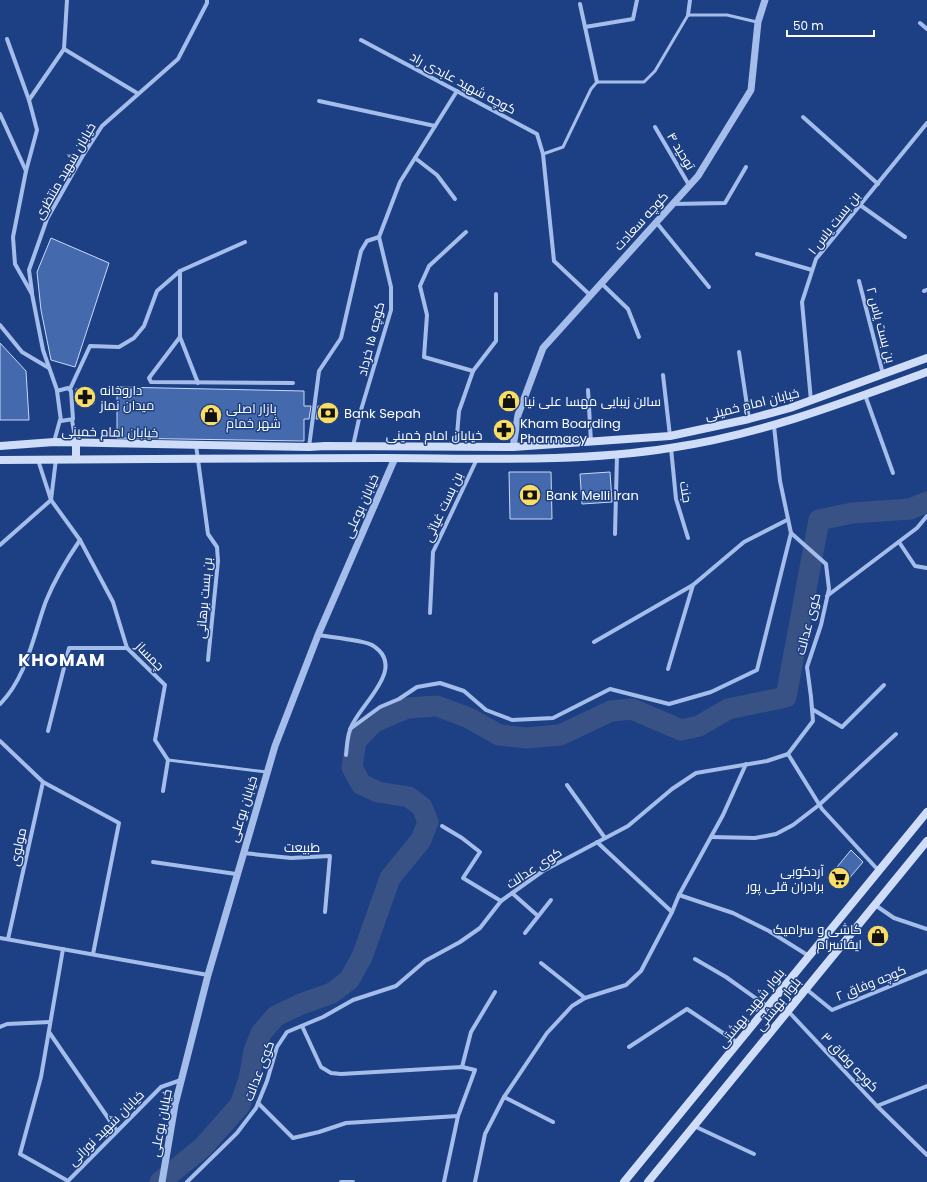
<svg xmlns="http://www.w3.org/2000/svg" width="927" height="1182" font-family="Poppins,Cairo,sans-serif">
<rect width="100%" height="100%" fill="#1d4084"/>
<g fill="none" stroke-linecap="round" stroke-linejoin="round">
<path stroke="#395285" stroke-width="21" d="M160 1182 203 1147 240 1105 249 1079 254 1051 261 1033 276 1016 301 1004 332 993 349 980 362 957 390 878 421 840 428 822 422 807 409 797 378 792 361 784 352 767 356 741 374 722 407 708 437 706 469 718 499 735 527 738 560 735 611 711 632 709 681 730 699 726 728 709 786 697 819 520 852 513 910 509 927 502"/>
</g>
<g fill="#4569ad" stroke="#c9d9f8">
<path d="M51 238 109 263 75 367 51 360 41 310 37 272Z"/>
<path d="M0 343 26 371 29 420H0Z"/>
<path d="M117 387 304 391V406H311L309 419H304V441L117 438Z"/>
<path d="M76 389H93L94 404 77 405Z"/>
<path d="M318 406H336V419H316Z"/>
<path d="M496 422H512L509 438 495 437Z"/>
<path d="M509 472H551L552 519H510Z"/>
<path d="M610 472 612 502 582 504 580 474Z"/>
<path d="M851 850 863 862 841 888 828 878Z"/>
</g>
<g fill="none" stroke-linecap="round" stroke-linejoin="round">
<g stroke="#a4bdea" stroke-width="3">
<path d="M543 154 563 147 591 89 597 82H644L655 71 688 15H727L757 22"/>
<path d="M168 760 267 772"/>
</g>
<g stroke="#a4bdea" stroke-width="4">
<path d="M580 4 597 82"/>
<path d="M688 15 690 0"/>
<path d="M920 23 927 29"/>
<path d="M585 27 633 19 637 0"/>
<path d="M7 39 29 100"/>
<path d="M361 40 537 134 543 154 554 261 590 295"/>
<path d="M64 49 137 93"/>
<path d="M319 101 435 126"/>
<path d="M0 114 26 171"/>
<path d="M803 117 878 184"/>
<path d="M655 127 689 185"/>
<path d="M415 158 437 175 455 199"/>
<path d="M673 204 725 203 746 167"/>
<path d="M860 205 905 237"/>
<path d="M656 222 709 287"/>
<path d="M379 237 400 182 457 91"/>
<path d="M757 254 812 270"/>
<path d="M180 271V337L198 383"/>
<path d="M859 281 883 374"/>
<path d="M601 283 628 309 639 337"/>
<path d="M924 291 927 290"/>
<path d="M32 292 29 270 47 219 82 157 102 126 178 59 207 3V0"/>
<path d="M0 325 22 352 49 368"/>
<path d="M180 337 149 378 151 382 293 383"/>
<path d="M739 352 749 419"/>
<path d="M473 371 496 341V294"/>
<path d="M663 375 670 436"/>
<path d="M68 388 71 391 73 419 61 421 57 391Z"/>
<path d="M70 389 90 346 119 347 134 338 144 326 157 291 180 271 245 242"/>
<path d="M57 390 43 350 32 294 15 264 13 237 26 171 37 130 29 100 64 49 67 0"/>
<path d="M588 390 591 442"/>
<path d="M865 395 893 473"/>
<path d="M811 401 802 302 816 259 927 123"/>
<path d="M72 420 76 443"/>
<path d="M774 426 780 481 791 533"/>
<path d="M54 442 60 420"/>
<path d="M196 445 208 534 217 547 218 561 208 660"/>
<path d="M353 446 361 410 391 310V287L379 237"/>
<path d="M309 447 319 371 341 338 361 251 367 241 379 237"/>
<path d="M456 447 459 411 473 371 424 357 427 315 420 286 429 266 466 232"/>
<path d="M671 448 676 499 688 538"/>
<path d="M38 460 51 500 80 540 113 602 127 648 165 685 155 740 168 760 163 791"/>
<path d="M615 534 617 455"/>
<path d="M899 542 915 566 927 568"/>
<path d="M0 545 51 500 56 459"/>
<path d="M827 596 917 528 927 516"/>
<path d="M430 613 433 552 477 459"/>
<path d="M318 635C329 637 364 640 372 645 410 668 357 706 350 730 347 738 347 747 346 755"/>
<path d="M594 642 693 585 744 542 787 520"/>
<path d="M668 669 693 585"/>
<path d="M0 704C27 677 33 636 46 601 55 579 67 559 80 540"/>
<path d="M812 709 842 727 884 685"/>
<path d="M350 729 380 707 399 699 417 687 440 683 464 691 486 710 512 720 553 718 610 689 669 704 711 692 757 670 791 533"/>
<path d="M48 731 69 648H127"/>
<path d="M0 741 43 782 119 823 93 954"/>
<path d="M788 754 822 809 879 871"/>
<path d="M567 785 605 838"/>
<path d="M442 826 462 838 480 852 463 878 501 901"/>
<path d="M711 837 755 838 776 834 793 825 819 805 896 734"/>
<path d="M597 842 672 912"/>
<path d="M243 853 291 858 330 856 325 912"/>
<path d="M153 862 236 874"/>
<path d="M512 893 538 916"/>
<path d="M679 895 733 913 769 931 809 956"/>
<path d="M875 905 894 918 927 929"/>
<path d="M525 933 551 900"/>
<path d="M0 938 208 975"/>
<path d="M8 939 43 782"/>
<path d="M63 949 41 1077 20 1154 68 1181"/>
<path d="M695 959 726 977 768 1007"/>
<path d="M541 963 585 998"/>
<path d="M806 989 832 1010 927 971"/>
<path d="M788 1011 877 1106 927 1086"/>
<path d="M302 1026 321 1067 331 1073 341 1074 462 1067 475 1070 458 1116 444 1182"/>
<path d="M0 1027 7 1024 50 1022"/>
<path d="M49 1032 117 1131"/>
<path d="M629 1047 687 1009 738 1043"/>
<path d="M462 1067 471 1032 495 992"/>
<path d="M504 1097 553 1122"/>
<path d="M258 1103 293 1138 319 1132 346 1123 458 1116"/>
<path d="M877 1106 927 1155"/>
<path d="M694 1126 754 1154"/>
<path d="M67 1182 161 1087 181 1080"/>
<path d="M187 1182 237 1133 256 1108 267 1081 277 1047 287 1032 323 1017 353 1000 396 986 425 961 460 942 480 928 501 901 543 871 628 826 672 789 696 773 767 761 788 754 813 721 811 697 807 667 821 625 829 589 826 564 791 533"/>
<path d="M341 1182H353"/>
<path d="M475 1182 485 1134 504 1097 547 1033 572 1006 585 998 626 985 641 971 672 912 679 895 723 815 746 764"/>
</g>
<g stroke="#a4bdea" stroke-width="7">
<path d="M513 447 518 415 543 348 698 176 751 90 758 22 765 0"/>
<path d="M162 1182 175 1105 208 975 275 746 318 635 395 458"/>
</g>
<g stroke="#d0ddf8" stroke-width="8">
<path d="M76 443V459"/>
<path d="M0 446 54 442 309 447 325 446 513 447 670 436 749 419 790 408 927 358"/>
<path d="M0 460C127 459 255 458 382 458 478 458 575 463 670 448 759 435 843 403 927 372"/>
<path d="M624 1182 927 812"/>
<path d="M648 1182 927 841"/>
</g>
</g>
<defs>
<g id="pharmacy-disc" transform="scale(1.15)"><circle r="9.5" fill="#fadd63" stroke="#1d4084"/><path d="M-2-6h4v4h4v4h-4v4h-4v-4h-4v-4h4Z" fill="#111"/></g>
<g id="shop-disc" transform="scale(1.15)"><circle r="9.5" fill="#fadd63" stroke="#1d4084"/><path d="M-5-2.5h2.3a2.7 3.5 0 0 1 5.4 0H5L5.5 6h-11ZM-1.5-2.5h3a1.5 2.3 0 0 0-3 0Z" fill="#111"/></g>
<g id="bank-disc" transform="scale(1.15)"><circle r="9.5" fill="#fadd63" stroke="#1d4084"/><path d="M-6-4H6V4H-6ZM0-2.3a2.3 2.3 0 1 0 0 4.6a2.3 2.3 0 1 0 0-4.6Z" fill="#111"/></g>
<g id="supermarket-disc" transform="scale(1.15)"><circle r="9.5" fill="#fadd63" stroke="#1d4084"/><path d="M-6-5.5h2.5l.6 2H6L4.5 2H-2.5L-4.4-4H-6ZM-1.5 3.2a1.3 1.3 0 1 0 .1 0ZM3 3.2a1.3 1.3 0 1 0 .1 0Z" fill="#111"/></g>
</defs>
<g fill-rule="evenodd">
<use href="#pharmacy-disc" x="85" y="397"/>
<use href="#shop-disc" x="509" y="401"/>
<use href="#bank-disc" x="328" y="413"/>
<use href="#shop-disc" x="211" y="415"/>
<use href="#pharmacy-disc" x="504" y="430"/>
<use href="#bank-disc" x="530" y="495"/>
<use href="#supermarket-disc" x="839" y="878"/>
<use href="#shop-disc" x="878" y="936"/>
</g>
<g text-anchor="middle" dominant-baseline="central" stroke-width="3" stroke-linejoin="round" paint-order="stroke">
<g font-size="13" fill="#fff" stroke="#1d4084">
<text transform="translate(463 83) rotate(28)">کوچه شهید عابدی راد</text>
<text transform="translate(681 151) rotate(59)">توحید ۴</text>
<text transform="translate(65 171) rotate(-60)">خیابان شهید منتظری</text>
<text transform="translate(641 221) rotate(-48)">کوچه سعادت</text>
<text transform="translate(834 223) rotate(-52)">بن بست یاس ۱</text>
<text transform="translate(881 325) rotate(75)">بن بست یاس ۲</text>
<text transform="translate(371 339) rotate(-76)">کوچه ۱۵ خرداد</text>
<text transform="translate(752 404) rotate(-14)">خیابان امام خمینی</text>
<text transform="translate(110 432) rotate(1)">خیابان امام خمینی</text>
<text x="434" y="435">خیابان امام خمینی</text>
<text transform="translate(686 492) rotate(81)">جنت</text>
<text transform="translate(361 506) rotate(-66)">خیابان بوعلی</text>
<text transform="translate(443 507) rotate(-65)">بن بست غیاثی</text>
<text transform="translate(204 598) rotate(-85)">بن بست برهانی</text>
<text transform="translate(808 624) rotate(-75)">کوی عدالت</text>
<text transform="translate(150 656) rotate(46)">چمساز</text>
<text transform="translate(243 809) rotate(-73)">خیابان بوعلی</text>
<text transform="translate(18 847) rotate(-78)">مولوی</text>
<text x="302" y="847">طبيعت</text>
<text transform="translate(534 868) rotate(-33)">کوی عدالت</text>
<text transform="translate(871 983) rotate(-22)">کوچه وفاق ۲</text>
<text transform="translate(778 1004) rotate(-51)">بلوار بهشتی</text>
<text transform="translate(751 1008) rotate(-51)">بلوار شهید بهشتی</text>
<text transform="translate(850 1062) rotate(46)">کوچه وفاق ۳</text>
<text transform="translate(259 1071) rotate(-69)">کوی عدالت</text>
<text transform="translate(161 1123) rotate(-79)">خیابان بوعلی</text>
<text transform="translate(106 1128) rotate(-45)">خیابان شهید نورانی</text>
</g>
<g font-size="13" fill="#fff" stroke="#1d4084" text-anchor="start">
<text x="100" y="390">داروخانه<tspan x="100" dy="15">میدان نماز</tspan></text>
<text x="524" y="401">سالن زیبایی مهسا علی نیا</text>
<text x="226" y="408">بازار اصلی<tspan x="226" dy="15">شهر خمام</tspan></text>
<text x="344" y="413">Bank Sepah</text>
<text x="520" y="423">Kham Boarding<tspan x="520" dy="15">Pharmacy</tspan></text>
<text x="546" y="495">Bank Melli Iran</text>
<text x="824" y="871" text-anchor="end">آردکوبی<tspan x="824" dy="15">برادران قلی پور</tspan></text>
<text x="862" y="929" text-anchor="end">کاشی و سرامیک<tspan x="862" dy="15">ایفاسرام</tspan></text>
</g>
<g font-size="17" font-weight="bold" letter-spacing="1" fill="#fff" stroke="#1d4084">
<text x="62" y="660">KHOMAM</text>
</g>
</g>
<path d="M787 30v6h87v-6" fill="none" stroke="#ffffff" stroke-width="2"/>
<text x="793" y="30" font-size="12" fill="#ffffff" stroke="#1d4084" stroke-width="3" paint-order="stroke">50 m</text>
</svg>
